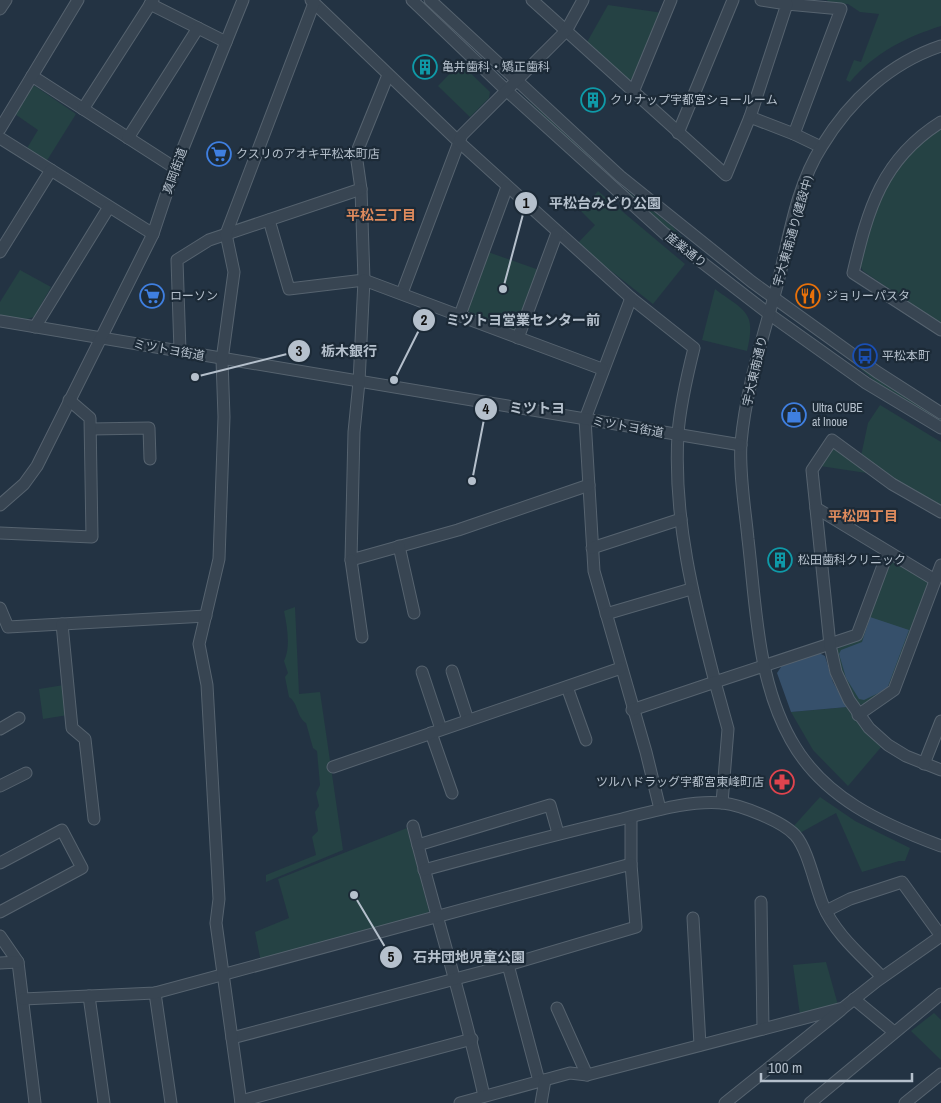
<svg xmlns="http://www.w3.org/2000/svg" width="941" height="1103" font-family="'Archivo Narrow','Noto Sans JP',sans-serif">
<rect width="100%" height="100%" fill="#233343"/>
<g fill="#254244">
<path d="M827 0H941V26C906 37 874 53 850 82L846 80 854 60 861 62 879 14 860 12 848 4 829 3Z"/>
<path d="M608 5 663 13 635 78 627 81 586 44Z"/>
<path d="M460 63 490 92 489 98 470 117 438 86Z"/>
<path d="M35 86 76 114 46 162 26 150 38 130 12 112 27 87Z"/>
<path d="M520 92 620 185 673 227 691 248 593 165Z"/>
<path d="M941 128V324L863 271 860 265C875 207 888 162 941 128Z"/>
<path d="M598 191 685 264 653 304 577 244 595 225 581 211Z"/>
<path d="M488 252 539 270 518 329 510 330 470 314 467 308Z"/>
<path d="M20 270 51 287 34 317 27 319 0 316V302Z"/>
<path d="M715 289C744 311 757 311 747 351L702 340Z"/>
<path d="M799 323H800L902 395 941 419V421L877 383 843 354Z"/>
<path d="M880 405 941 442V506L892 479 861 456 868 423Z"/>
<path d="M834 448 873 474 820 466 831 449Z"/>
<path d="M895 562 926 579 928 587 889 685 864 705 858 704 842 674 836 651 840 646 860 639 888 564Z"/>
<path d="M295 607 299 694 320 692 343 850 266 882V875L316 855 312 837 318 831 315 812 319 806 316 793 320 785 317 751 313 748 306 723C296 716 299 704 289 697L285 677 288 673 284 661C291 647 287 626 284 611Z"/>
<path d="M64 685 68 715 43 719 39 689Z"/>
<path d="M847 707 865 731 882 746 848 786 813 750 791 712Z"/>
<path d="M820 797 855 821 910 848 905 861H899L862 872 836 813 798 834 792 828Z"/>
<path d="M407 828 429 911 426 916 261 962 255 932 289 918 278 879Z"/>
<path d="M826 962 838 1005 800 1015 793 965Z"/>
<path d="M934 1013 941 1020V1060L911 1031Z"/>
</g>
<g fill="#36506b">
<path d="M870 617 909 630 887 689 864 700 859 699 846 678 839 654 841 650 862 642Z"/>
<path d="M819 653 825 656 833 682 847 707 791 712 777 673 783 664Z"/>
</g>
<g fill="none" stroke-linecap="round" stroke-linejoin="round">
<g stroke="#56636f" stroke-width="13">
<g id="minor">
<path d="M311 0 459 142 402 293"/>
<path d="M412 0 506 90 664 233 769 314 866 383 941 428"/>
<path d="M430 0 620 176 752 282 877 372 941 413"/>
<path d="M532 0 726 175 750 117 794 134 821 147"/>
<path d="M583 0 566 31 462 135 459 142 631 298 694 348C687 376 680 405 678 434 673 519 694 601 715 682L857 635 888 552"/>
<path d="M150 4 226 42"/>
<path d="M787 4 841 9 794 134"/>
<path d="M0 9 6 0"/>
<path d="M941 46C890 63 850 100 822 146 798 183 790 231 780 274 766 329 746 385 741 443 739 474 745 508 748 539 756 606 757 680 791 740 823 798 882 824 941 846"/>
<path d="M32 76 175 168"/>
<path d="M633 92 671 0"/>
<path d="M83 109 153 0"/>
<path d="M750 117 787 4 761 0"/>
<path d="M941 122C882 159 868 209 853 273L941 330"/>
<path d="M0 129 78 0"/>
<path d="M678 133 733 0"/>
<path d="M0 138 153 234"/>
<path d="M128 138 198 28"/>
<path d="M269 220 289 289 364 280 361 189 356 154 388 75"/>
<path d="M0 252 51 170"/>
<path d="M631 298 585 419 594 571 646 752 660 809"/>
<path d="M460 315 507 187"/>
<path d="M0 321 741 445"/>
<path d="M35 327 109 207"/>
<path d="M518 338 557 233"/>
<path d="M180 351 177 260 209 240 361 189"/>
<path d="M91 429 149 428 150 459"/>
<path d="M589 485 458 530 351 560 354 432 359 382 364 280 602 369"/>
<path d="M0 505 24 484 37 466 153 234 175 168 243 0"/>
<path d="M816 508 935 580"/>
<path d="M941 512 892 484 832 440 812 470 830 645 836 672 849 700 869 728 888 745 906 756 941 770"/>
<path d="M0 533 92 537 90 418 69 400"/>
<path d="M399 546 414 613"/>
<path d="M592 548 681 519"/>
<path d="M351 560 362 637"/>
<path d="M0 608 8 627 206 616"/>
<path d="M606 614 691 589"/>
<path d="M62 624 72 728 85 739 94 819"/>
<path d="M452 671 468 720"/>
<path d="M422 672 441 729"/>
<path d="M567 687 586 740"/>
<path d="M632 710 715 682 728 729 722 803"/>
<path d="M858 715 894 690 941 565"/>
<path d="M0 729 19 718"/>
<path d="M431 733 452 793"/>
<path d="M924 764 941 721"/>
<path d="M333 767 621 668"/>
<path d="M0 786 26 773"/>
<path d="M631 817V864"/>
<path d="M413 826C436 917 464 1005 484 1096"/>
<path d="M418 845 550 805 558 833"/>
<path d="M0 863 62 830 82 868 0 912"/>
<path d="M424 870C490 852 556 834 622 819 654 811 689 800 723 803 741 805 782 821 795 835 808 849 815 886 823 905 835 934 861 955 882 977"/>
<path d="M761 902 763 1029"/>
<path d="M826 911 850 899 902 882 941 936"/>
<path d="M693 918 700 1045"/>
<path d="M0 936 18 962 35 1103"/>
<path d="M0 963 18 962"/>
<path d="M508 965 539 1081"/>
<path d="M155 993 171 1103"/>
<path d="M89 996 104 1103"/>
<path d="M23 999 155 993 631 864 636 927 508 965 232 1038"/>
<path d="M854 999 894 1032"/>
<path d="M557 1008 587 1075"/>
<path d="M241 1101 472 1039"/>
<path d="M241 1103 216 923 219 899 207 685 199 644 219 559 224 417 222 360 234 272 226 234 314 3"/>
<path d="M460 1103 570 1073 587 1075 843 1008 877 981 941 936"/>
<path d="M541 1103 545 1080"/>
<path d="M725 1103 841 1010"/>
<path d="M810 1103 941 994"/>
<path d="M905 1103 941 1074"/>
</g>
</g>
<use href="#minor" stroke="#384552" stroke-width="11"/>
</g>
<defs>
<g id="building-ring" transform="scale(1.25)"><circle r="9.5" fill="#1c2a37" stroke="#0f9aa8" stroke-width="1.5"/><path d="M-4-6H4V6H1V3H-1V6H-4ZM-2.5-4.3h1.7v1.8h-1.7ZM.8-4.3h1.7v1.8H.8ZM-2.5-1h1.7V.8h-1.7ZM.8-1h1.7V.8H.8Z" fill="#0f9aa8"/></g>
<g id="supermarket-ring" transform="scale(1.25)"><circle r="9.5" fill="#1c2a37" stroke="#3f7fe0" stroke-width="1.5"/><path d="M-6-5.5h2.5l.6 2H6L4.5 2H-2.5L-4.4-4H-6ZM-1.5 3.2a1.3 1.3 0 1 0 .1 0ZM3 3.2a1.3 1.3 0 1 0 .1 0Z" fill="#3f7fe0"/></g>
<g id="restaurant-ring" transform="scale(1.25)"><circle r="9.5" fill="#1c2a37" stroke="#e8710a" stroke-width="1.5"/><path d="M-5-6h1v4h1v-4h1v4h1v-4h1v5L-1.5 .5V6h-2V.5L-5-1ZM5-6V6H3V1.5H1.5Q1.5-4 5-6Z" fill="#e8710a"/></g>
<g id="bus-ring" transform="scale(1.25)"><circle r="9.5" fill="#1c2a37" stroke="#1a4fb4" stroke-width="1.5"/><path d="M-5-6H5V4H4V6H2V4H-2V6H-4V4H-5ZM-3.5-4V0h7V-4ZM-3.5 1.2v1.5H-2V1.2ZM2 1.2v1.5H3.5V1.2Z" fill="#1a4fb4"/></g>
<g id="shop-ring" transform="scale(1.25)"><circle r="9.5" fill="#1c2a37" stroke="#3f7fe0" stroke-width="1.5"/><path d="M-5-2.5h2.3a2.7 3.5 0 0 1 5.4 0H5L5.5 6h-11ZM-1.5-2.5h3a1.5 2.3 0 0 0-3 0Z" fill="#3f7fe0"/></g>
<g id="pharmacy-ring" transform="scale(1.25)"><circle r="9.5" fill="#1c2a37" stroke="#e0444e" stroke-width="1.5"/><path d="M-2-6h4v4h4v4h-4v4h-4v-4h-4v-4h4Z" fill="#e0444e"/></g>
</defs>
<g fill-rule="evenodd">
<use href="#building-ring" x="425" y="67"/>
<use href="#building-ring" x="593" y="100"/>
<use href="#supermarket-ring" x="219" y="154"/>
<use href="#supermarket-ring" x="152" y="296"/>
<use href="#restaurant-ring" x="808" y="296"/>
<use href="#bus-ring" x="865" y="356"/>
<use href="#shop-ring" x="794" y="415"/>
<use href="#building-ring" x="780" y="560"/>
<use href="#pharmacy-ring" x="782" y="782"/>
</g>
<g text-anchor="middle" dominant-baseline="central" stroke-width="4.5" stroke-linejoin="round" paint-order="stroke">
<g font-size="12" fill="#b5c0cc" stroke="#1c2a37" text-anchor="start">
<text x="442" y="67">亀井歯科・矯正歯科</text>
<text x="610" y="100">クリナップ宇都宮ショールーム</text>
<text x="236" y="154">クスリのアオキ平松本町店</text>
<text x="170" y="296">ローソン</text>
<text x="826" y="296">ジョリーパスタ</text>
<text x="882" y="356">平松本町</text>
<text x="812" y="408">Ultra CUBE<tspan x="812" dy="14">at Inoue</tspan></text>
<text x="798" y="560">松田歯科クリニック</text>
<text x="764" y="782" text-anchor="end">ツルハドラッグ宇都宮東峰町店</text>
</g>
<g font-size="12" fill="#b5c0cc" stroke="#1c2a37">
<text transform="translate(175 171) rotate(-70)">真岡街道</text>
<text transform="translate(793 231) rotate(-74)">宇大東南通り(建設中)</text>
<text transform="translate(686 250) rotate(38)">産業通り</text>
<text transform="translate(169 350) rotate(10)">ミツトヨ街道</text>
<text transform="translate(755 371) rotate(-77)">宇大東南通り</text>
<text transform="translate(628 427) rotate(10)">ミツトヨ街道</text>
</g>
<g font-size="14" font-weight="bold" fill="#df8b5d" stroke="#1c2a37">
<text x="381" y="215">平松三丁目</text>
<text x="863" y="516">平松四丁目</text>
</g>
</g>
<path fill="none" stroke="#b5c0cc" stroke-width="2" d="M503 289L526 203M394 380L424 320M195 377L299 351M472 481L486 409M354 895L391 957"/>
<g fill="#b5c0cc" stroke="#1c2a37" stroke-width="2">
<circle cx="503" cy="289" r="5"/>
<circle cx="394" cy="380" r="5"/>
<circle cx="195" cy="377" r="5"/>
<circle cx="472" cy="481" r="5"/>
<circle cx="354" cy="895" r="5"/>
<circle cx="526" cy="203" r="12"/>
<circle cx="424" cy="320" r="12"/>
<circle cx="299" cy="351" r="12"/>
<circle cx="486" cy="409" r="12"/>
<circle cx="391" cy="957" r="12"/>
</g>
<g font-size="15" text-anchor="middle" font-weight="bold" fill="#111">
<text x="526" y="208">1</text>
<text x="424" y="325">2</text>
<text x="299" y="356">3</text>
<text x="486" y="414">4</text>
<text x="391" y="962">5</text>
</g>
<g font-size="14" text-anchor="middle" font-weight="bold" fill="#b5c0cc" stroke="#1c2a37" stroke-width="4.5" stroke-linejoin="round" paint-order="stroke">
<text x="605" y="208">平松台みどり公園</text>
<text x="523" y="325">ミツトヨ営業センター前</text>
<text x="349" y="356">栃木銀行</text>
<text x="537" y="413">ミツトヨ</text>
<text x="469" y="962">石井団地児童公園</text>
</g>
<path d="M761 1073v8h151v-8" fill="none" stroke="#b5c0cc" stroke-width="2.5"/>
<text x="768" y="1073" font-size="15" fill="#b5c0cc" stroke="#1c2a37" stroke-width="4" paint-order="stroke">100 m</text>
</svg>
